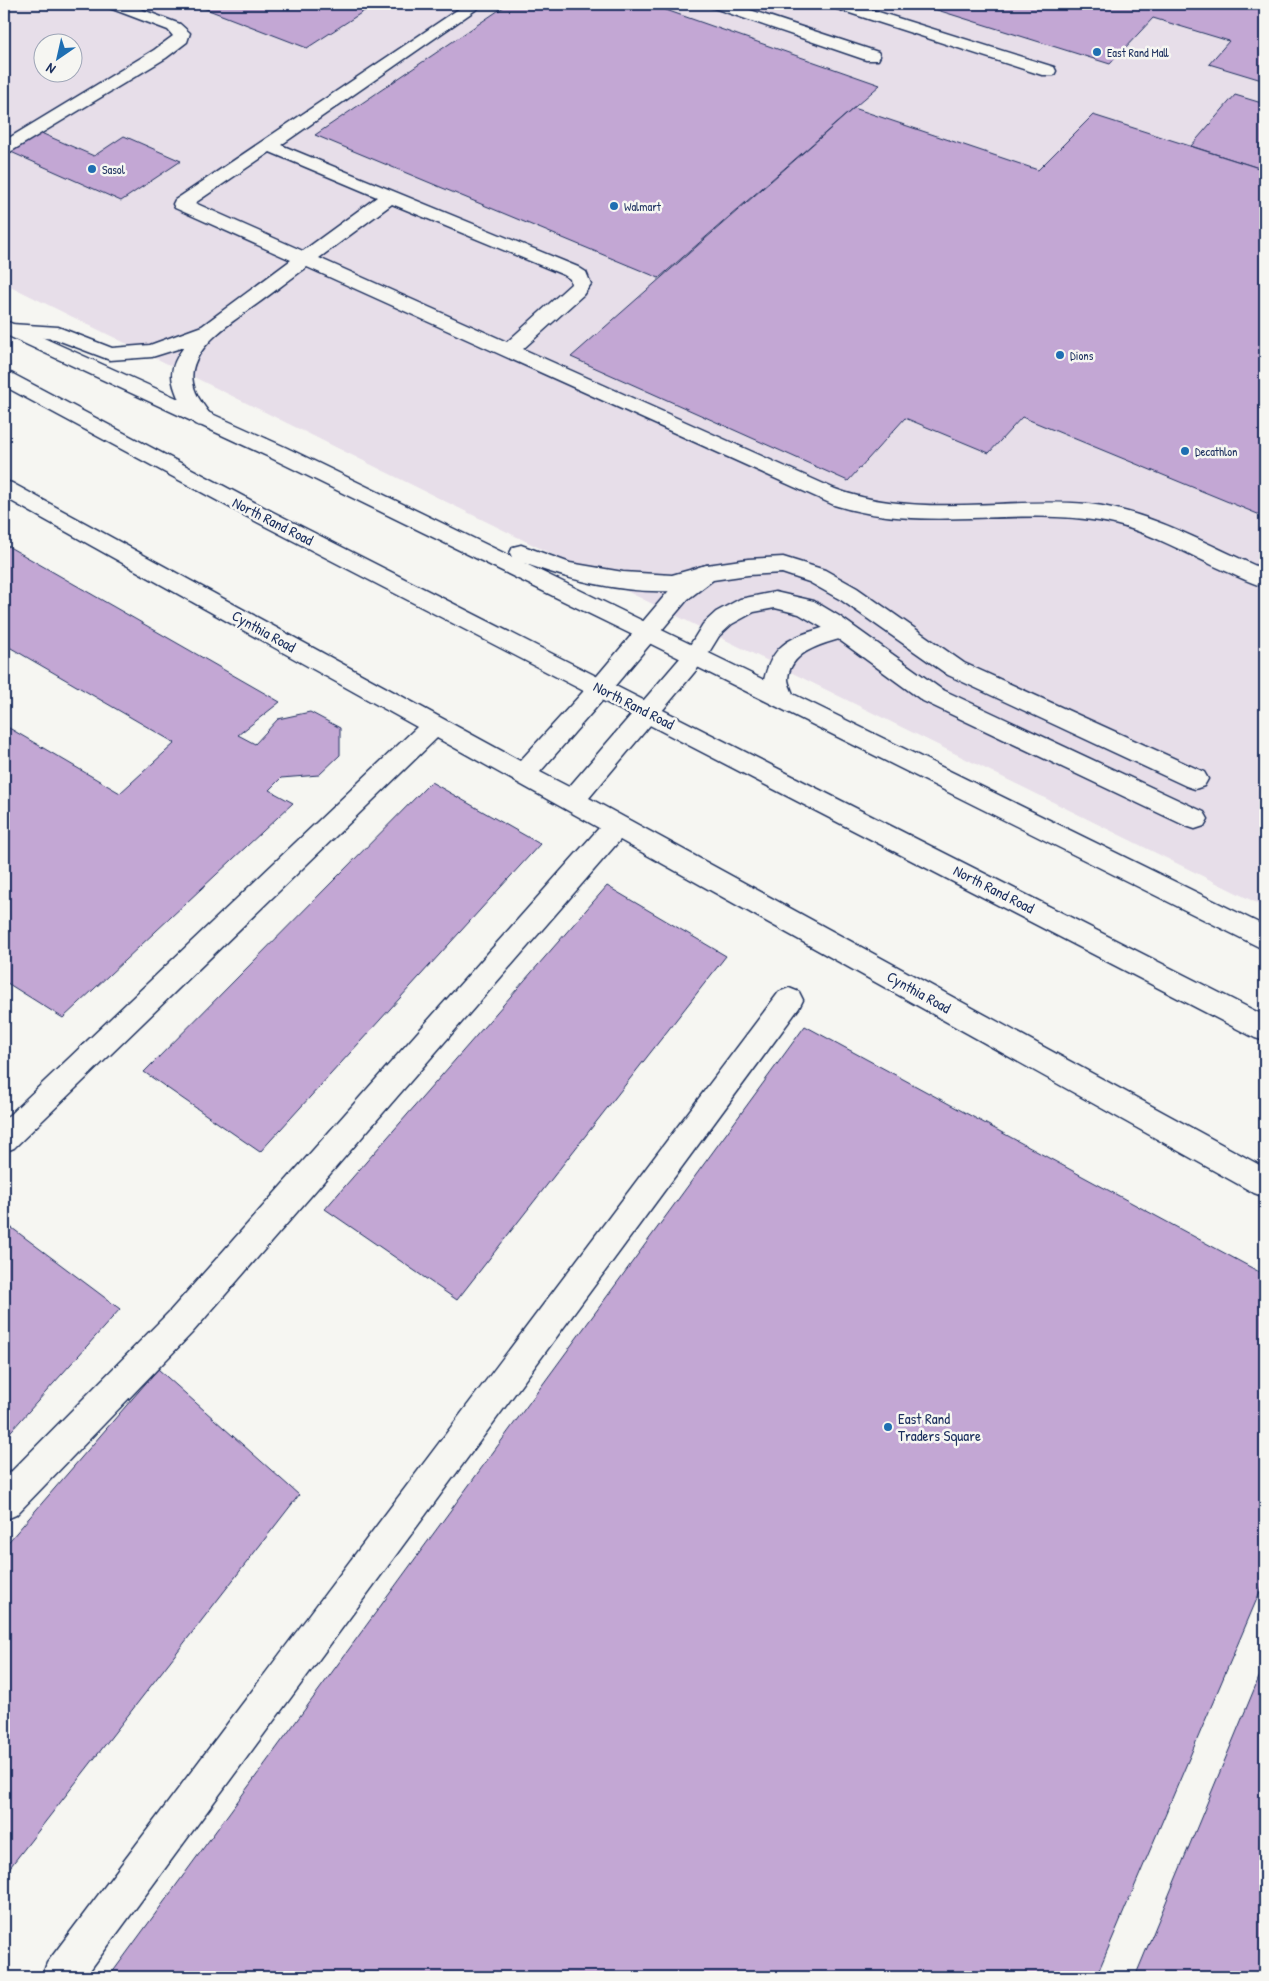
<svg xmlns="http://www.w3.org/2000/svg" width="1269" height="1981" font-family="'Patrick Hand',sans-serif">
<rect width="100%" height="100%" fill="#f6f6f2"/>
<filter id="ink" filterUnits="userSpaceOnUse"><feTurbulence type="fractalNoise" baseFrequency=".02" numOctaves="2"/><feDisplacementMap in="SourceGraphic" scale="10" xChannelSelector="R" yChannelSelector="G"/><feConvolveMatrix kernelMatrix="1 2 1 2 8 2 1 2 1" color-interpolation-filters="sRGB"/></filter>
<g filter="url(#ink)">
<path fill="#e7dee9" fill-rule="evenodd" d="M4 4H1265V907L4 283ZM42 42H72V72H42Z"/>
<g fill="#c3a7d4" stroke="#1b2f5e">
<path d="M193 4H375L307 48Z"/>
<path d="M508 4H649L880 85 659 278 315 135Z"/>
<path d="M918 4H1265V81L1209 64 1229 41 1153 18 1110 64Z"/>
<path d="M1235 95 1265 104V170L1191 146Z"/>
<path d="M854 108 1038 170 1093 115 1265 170V517L1022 417 989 453 905 418 848 481 571 357Z"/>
<path d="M41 133 94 156 124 136 181 161 121 201 11 152Z"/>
<path d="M4 544 280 702 238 735 255 744 278 719 310 712 340 728V755L319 775 281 778 269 790 293 803 63 1018 4 981V725L120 793 175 743 4 644Z"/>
<path d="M431 782 540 844 260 1152 144 1072Z"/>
<path d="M607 886 726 956 457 1300 325 1209Z"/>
<path d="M805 1026 1265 1275V1580L1096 1977H109Z"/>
<path d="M4 1222 120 1309 4 1439Z"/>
<path d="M158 1369 299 1495 4 1875V1547Z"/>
<path d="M1265 1663V1977H1135Z"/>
</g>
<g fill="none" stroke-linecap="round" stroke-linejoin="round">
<g stroke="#1b2f5e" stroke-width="3">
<g id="minor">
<path d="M105 4H127L180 24 190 33 187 42 166 58 10 152 4 153V141L154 50 173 36 168 30 107 7Z"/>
<path d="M466 4H484L281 145 578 267 586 272 591 284 583 295 523 349 835 489C915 519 1004 497 1088 504 1148 510 1210 546 1265 570V587C1253 584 1241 578 1230 573 1188 555 1145 528 1099 521 1011 507 921 533 834 505L307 267C290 279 274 292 257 304 234 321 186 349 193 383 195 397 206 407 213 419L210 424C206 425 200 427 195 424 185 416 172 388 172 375 172 365 178 355 184 347L152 357 110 360 55 339 4 334V326L11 324 58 327 112 348 150 345 202 326 291 260 175 208 173 204 175 200ZM270 152 377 197 303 251 195 203ZM392 204 564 275 570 279 571 284 507 342 319 258Z"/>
<path d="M709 4H732L878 52 880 56 878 60H866L711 7Z"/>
<path d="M829 4H853L1054 67 1056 71 1054 75H1042L831 7Z"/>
<path d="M4 481 12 483 520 761 592 682 672 587 699 567 707 565 748 559 783 557 825 570 857 588 964 663 1204 772 1208 779 1204 786 1195 789 1186 786 948 675 841 600 809 582 782 573 748 575 713 580 688 599 608 694 540 772 569 787 687 650 703 624 716 612 740 599 775 592 814 601 839 616 941 689 1204 812 1208 819 1204 826 1195 829 1186 826 923 701 823 628 799 614 775 608 754 612 732 624 719 636 703 662 589 798 1265 1168V1197L1254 1193 620 840 192 1333 16 1515 4 1520V1479L170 1311 599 828 437 738 14 1148 4 1152V1120L417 727 4 497Z"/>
<path d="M789 988 799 992 803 1000 799 1008 85 1977H42L47 1963 779 992Z"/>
</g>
</g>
<g stroke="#1b2f5e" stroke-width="3">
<g id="major">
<path d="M4 320 285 447 512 557 510 553 513 547 521 545 570 563 623 572 672 575 707 565 715 567 718 573 715 579C701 583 685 590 671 591 621 593 570 580 524 563L764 680C772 646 788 638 819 629 830 625 838 621 849 624L853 630 849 636C828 643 790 649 788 679 788 683 791 689 793 694L1265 926V950L639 638 269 457 4 334Z"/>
<path d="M4 372 11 373 273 512 1265 1016V1041L1255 1038 257 522 4 386Z"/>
</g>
</g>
<use href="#minor" fill="#f6f6f2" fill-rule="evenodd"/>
<use href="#major" fill="#f6f6f2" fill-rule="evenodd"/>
</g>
</g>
<g fill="#1f6fb2" stroke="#f6f6f2" stroke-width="2">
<circle cx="1097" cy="52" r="5"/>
<circle cx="92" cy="169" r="5"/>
<circle cx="614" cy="206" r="5"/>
<circle cx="1060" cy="355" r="5"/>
<circle cx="1185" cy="451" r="5"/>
<circle cx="888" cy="1427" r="5"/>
</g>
<g text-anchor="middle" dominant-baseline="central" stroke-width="5" stroke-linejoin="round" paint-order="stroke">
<g font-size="12" fill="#1b2f5e" stroke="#f6f6f2" text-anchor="start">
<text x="1107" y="52">East Rand Mall</text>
<text x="102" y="169">Sasol</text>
<text x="624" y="206">Walmart</text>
<text x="1070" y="355">Dions</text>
<text x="1195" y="451">Decathlon</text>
</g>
<g font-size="15" fill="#1b2f5e" stroke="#f6f6f2">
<text transform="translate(273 521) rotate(27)">North Rand Road</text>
<text transform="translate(264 631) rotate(29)">Cynthia Road</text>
<text transform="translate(634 705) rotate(27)">North Rand Road</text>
<text transform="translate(994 889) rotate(27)">North Rand Road</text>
<text transform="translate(919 992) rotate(29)">Cynthia Road</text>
</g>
<g font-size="15" fill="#1b2f5e" stroke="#f6f6f2" text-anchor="start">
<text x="898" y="1418">East Rand<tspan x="898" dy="17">Traders Square</tspan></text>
</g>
</g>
<rect width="1269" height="1981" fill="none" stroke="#f6f6f2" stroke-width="20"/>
<rect x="10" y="10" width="1249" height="1961" fill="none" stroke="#1b2f5e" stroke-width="2" filter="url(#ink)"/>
<g transform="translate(58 58) rotate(214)"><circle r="24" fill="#f6f6f2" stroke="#9ea6b7"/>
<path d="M0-4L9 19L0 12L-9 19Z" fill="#1f6fb2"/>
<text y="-8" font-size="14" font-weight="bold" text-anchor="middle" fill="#1b2f5e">N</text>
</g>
</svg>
